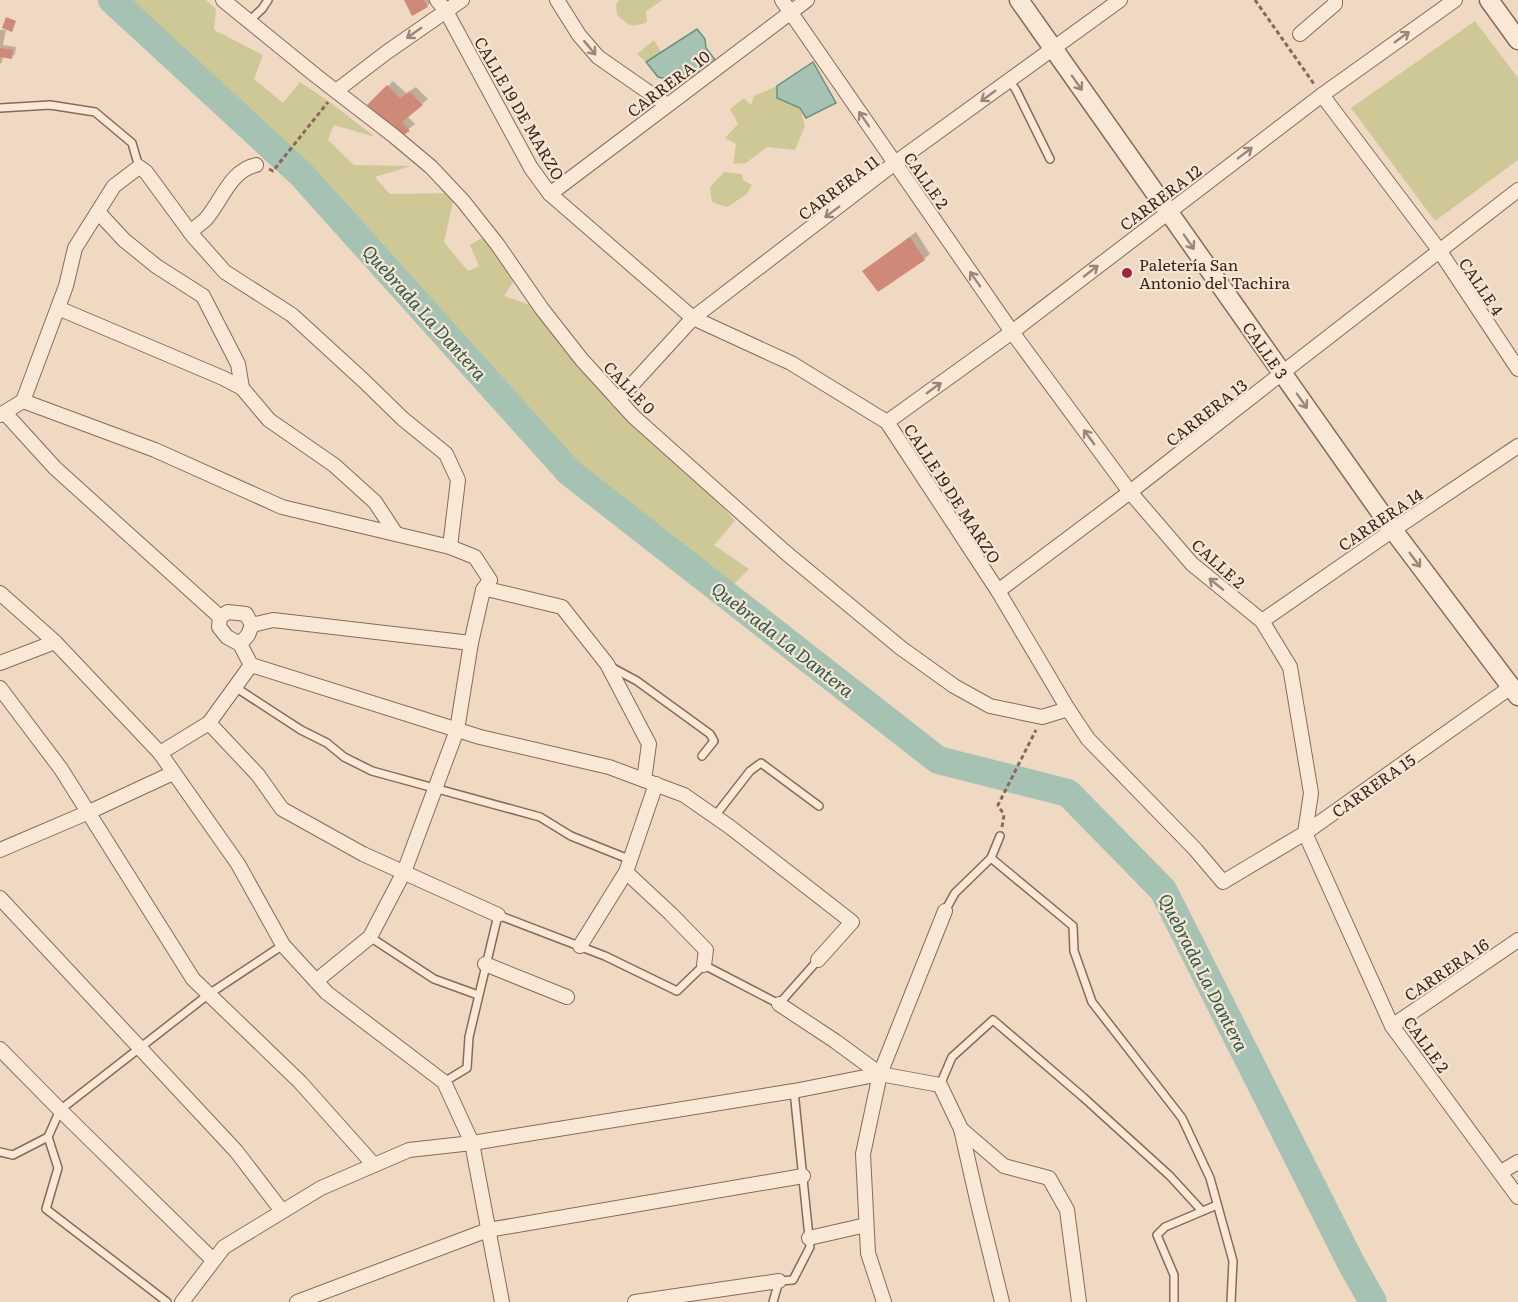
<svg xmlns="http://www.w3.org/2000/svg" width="1518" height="1302" font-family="Literata,serif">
<rect width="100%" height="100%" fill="#efd9c3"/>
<g fill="#cec897">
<path d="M102 0H206L216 9 214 30 263 55 254 79 283 103 300 82 331 103 375 137 334 125 328 140 354 165 411 166 375 177 390 194 455 193 444 242 468 271 479 266 470 245 489 234 518 275 504 296 542 309 735 521 714 545 749 569 734 584 569 472 301 174Z"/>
<path d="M619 0H663L646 11 647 22C632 28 629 26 617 15L616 4Z"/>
<path d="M1475 21 1518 78V160L1435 221 1351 108Z"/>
<path d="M654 40 661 52 646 62 637 54Z"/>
<path d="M777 86V98L800 108 805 126 795 150 767 147 746 163 733 164 736 144 725 138 738 124 730 109 744 98 751 105 754 96Z"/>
<path d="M724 172 742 174 743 180 752 185 747 194 727 207 712 202 710 187Z"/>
</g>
<g fill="#a5c2b3" stroke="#6c917f" stroke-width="1.5">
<path d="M697 29 705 39 706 48 716 61 691 77 676 81 658 77 646 62Z"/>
<path d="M813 62 836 103 806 118 800 108 777 98V86Z"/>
</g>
<g fill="#0003">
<path d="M406 0H429L430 3 427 6Z"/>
<path d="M0 30H6L3 45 16 47 15 54 11 57 3 56 2 62 0 64Z"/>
<path d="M393 81 406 93 416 87 428 99 407 116 415 124 402 134 369 105Z"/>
<path d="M916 232 930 254 924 259 879 290 870 266Z"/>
</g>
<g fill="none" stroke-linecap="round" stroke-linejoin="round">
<path stroke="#a5c2b3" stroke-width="28" d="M112 0 301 174 569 472 938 760 1068 793 1163 890 1351 1263 1373 1302"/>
</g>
<g fill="#cf8978">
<path d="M404 0H424L428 7 412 16Z"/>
<path d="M6 17 16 21 12 32 2 28Z"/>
<path d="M0 48 13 50 12 59 0 57Z"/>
<path d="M387 85 400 98 410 92 423 105 402 122 410 131 402 136 367 105Z"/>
<path d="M910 237 925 260 878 292 862 271Z"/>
</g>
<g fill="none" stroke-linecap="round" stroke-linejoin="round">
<g stroke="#8a6959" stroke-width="10">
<g id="service">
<path d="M249 21 262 9 268 0"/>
<path d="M1009 80 1016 90 1050 159"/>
<path d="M0 108 50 105 95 112 132 143 139 167"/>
<path d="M611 667 637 681 710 734 714 741 702 756"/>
<path d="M235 687 301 730 327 743 344 757 372 771 540 817 571 836 631 860"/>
<path d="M715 816 750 771 761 763 819 806"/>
<path d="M1000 836 991 858 1073 926 1074 951 1092 1002 1182 1118 1210 1178 1233 1261 1231 1302"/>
<path d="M945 911 955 893 991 858"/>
<path d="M370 937 434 979 478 995"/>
<path d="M444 1082 467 1068 469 1037 498 915 605 956 677 991 704 965 779 1004 818 960"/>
<path d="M940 1085 952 1057 993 1020 1083 1097 1170 1176 1202 1211"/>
<path d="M48 1137 60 1110 209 994 283 945"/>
<path d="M0 1152 13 1155 48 1137 58 1168 46 1209 167 1302"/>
<path d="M773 1302 779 1281 793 1280 810 1247 794 1091"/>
<path d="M1174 1302V1275L1157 1235 1165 1227 1217 1205"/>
</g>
</g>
<g stroke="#8a6959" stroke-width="16">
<g id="minor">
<path d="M223 0 315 75 394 136 431 167 463 201 497 244 542 309 582 360 634 417 785 552 901 648 954 686 990 706 1042 717 1068 709"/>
<path d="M437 0 446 11 531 168 550 194 693 318 791 363 887 422 998 591 1068 709 1088 739 1195 849 1223 882 1305 833 1511 687"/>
<path d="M557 0 579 35 598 57 667 105"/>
<path d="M782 0 1012 332 1130 492 1192 564 1262 621 1290 667 1311 793 1305 833 1392 1026 1518 1197"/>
<path d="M1300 34 1335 4V0"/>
<path d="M336 91 387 52 462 0"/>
<path d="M1322 95 1439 250 1518 369"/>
<path d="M550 194 807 0"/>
<path d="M98 212 124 240 156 266 203 296 238 364 242 388"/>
<path d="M190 232C195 228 200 224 205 220 221 203 230 170 256 165"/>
<path d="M58 308 223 378 242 388 269 420 334 465 375 502 396 534"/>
<path d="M618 400 693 318 895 163 1120 0"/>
<path d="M23 401 155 450 282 507 450 547 475 557 490 580 483 590"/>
<path d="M5 413 55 468 220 617 219 627 227 637 240 644"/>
<path d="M0 415 23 401 66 286 75 248 114 186 139 167 146 172 193 236 225 272 292 315 364 381 403 419 446 454 458 480 450 547"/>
<path d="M887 422 1012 332 1322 95 1455 0"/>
<path d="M998 591 1130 492 1282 373 1518 190"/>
<path d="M0 593 55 642 160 753 238 864 283 945 327 993 444 1082 472 1143 502 1302"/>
<path d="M220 617 228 612 246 614 252 625"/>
<path d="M1262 621 1393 530 1518 446"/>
<path d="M252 625 248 635 240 644 251 665 480 737 609 767 684 795 730 827 852 922 818 960"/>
<path d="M252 625 273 620 471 643 483 590H491L562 607 607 664 649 744 644 780"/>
<path d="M0 663 55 642"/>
<path d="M0 688 61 769 193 979 300 1082 374 1165"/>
<path d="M209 723 258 775 282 809 363 854 498 915"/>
<path d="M160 753 209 723 251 665"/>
<path d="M0 850 89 812 173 773"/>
<path d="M626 872 671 914 706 950 704 965"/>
<path d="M0 898 236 1151 282 1211"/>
<path d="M580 946 626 872 656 784"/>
<path d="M485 964 567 997"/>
<path d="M316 981 370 937 404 872 457 730 471 643"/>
<path d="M779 1004 835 1041 880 1074 940 1085 961 1129 978 1204 1002 1302"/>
<path d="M1392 1026 1518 940"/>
<path d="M0 1049 60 1110 213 1260"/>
<path d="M880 1074 945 911"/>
<path d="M961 1129 1004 1166 1049 1178 1067 1210 1079 1302"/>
<path d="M1501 1172 1518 1162"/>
<path d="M809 1238 866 1225"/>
<path d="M182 1302 224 1247 321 1188 409 1150 472 1143 794 1091 880 1074 863 1154 868 1253 884 1302"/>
<path d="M297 1302 488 1230 803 1176"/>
<path d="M635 1302 779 1281"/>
</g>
</g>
<g stroke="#8a6959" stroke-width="21">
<g id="tertiary">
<path d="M1019 0 1393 530 1518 696"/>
<path d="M1489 0 1518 40"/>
</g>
</g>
<g stroke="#8a6959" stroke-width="3" stroke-dasharray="4.5 3" stroke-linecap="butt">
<path d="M1255 0 1314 84"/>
<path d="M269 169 273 171 328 102"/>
<path d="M1002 827 1004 815 998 805 1036 730"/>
</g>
<use href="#service" stroke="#fae8d7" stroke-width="7"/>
<use href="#minor" stroke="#fae8d7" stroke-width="14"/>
<use href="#tertiary" stroke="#fae8d7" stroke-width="18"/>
</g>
<defs><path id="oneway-shaft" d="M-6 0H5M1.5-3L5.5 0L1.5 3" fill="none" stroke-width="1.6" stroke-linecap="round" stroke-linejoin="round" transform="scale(1.5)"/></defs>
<g stroke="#9a867a">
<use href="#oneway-shaft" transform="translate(414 33) rotate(145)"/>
<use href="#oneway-shaft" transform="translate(1402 37) rotate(-36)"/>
<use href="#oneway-shaft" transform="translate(590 48) rotate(50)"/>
<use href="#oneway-shaft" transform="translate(1077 83) rotate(55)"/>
<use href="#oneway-shaft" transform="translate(988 96) rotate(144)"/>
<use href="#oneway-shaft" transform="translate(864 119) rotate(-125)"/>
<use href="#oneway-shaft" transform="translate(1245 153) rotate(-37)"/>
<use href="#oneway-shaft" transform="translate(832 212) rotate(143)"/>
<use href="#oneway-shaft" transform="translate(1189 242) rotate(55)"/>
<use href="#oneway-shaft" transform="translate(1091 271) rotate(-38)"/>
<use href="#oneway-shaft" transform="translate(975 279) rotate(-125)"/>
<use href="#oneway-shaft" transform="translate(934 388) rotate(-36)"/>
<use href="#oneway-shaft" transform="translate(1302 401) rotate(55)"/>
<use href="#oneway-shaft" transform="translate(1089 437) rotate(-126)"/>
<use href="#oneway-shaft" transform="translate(1415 560) rotate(53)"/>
<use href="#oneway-shaft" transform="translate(1216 584) rotate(-141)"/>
</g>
<circle fill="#9b2742" stroke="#f7e5d3" stroke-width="2" cx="1127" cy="273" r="6"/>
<g text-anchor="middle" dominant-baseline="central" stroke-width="4.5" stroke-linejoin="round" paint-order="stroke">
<g font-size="16" fill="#3a251e" stroke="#f7e5d3">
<text transform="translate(668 83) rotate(-37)">CARRERA 10</text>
<text transform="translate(520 108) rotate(60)">CALLE 19 DE MARZO</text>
<text transform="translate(927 180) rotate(55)">CALLE 2</text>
<text transform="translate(838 187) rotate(-37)">CARRERA 11</text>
<text transform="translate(1160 197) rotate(-37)">CARRERA 12</text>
<text transform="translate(1482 286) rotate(56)">CALLE 4</text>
<text transform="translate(1266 350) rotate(55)">CALLE 3</text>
<text transform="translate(630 387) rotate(46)">CALLE 0</text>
<text transform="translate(1206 412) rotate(-38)">CARRERA 13</text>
<text transform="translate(953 493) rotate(57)">CALLE 19 DE MARZO</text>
<text transform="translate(1380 519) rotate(-34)">CARRERA 14</text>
<text transform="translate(1219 563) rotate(42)">CALLE 2</text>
<text transform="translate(1373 785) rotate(-35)">CARRERA 15</text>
<text transform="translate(1446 969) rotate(-34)">CARRERA 16</text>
<text transform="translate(1427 1044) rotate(54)">CALLE 2</text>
</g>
<g font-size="16" fill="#3a251e" stroke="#f7e5d3" text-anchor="start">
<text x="1139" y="264">Paletería San<tspan x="1139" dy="18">Antonio del Tachira</tspan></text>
</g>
<g font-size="18" font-style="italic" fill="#2d5a4d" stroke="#f7e5d3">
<text transform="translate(425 312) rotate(48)">Quebrada La Dantera</text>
<text transform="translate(783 639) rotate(38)">Quebrada La Dantera</text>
<text transform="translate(1204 972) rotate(63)">Quebrada La Dantera</text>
</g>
</g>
</svg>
